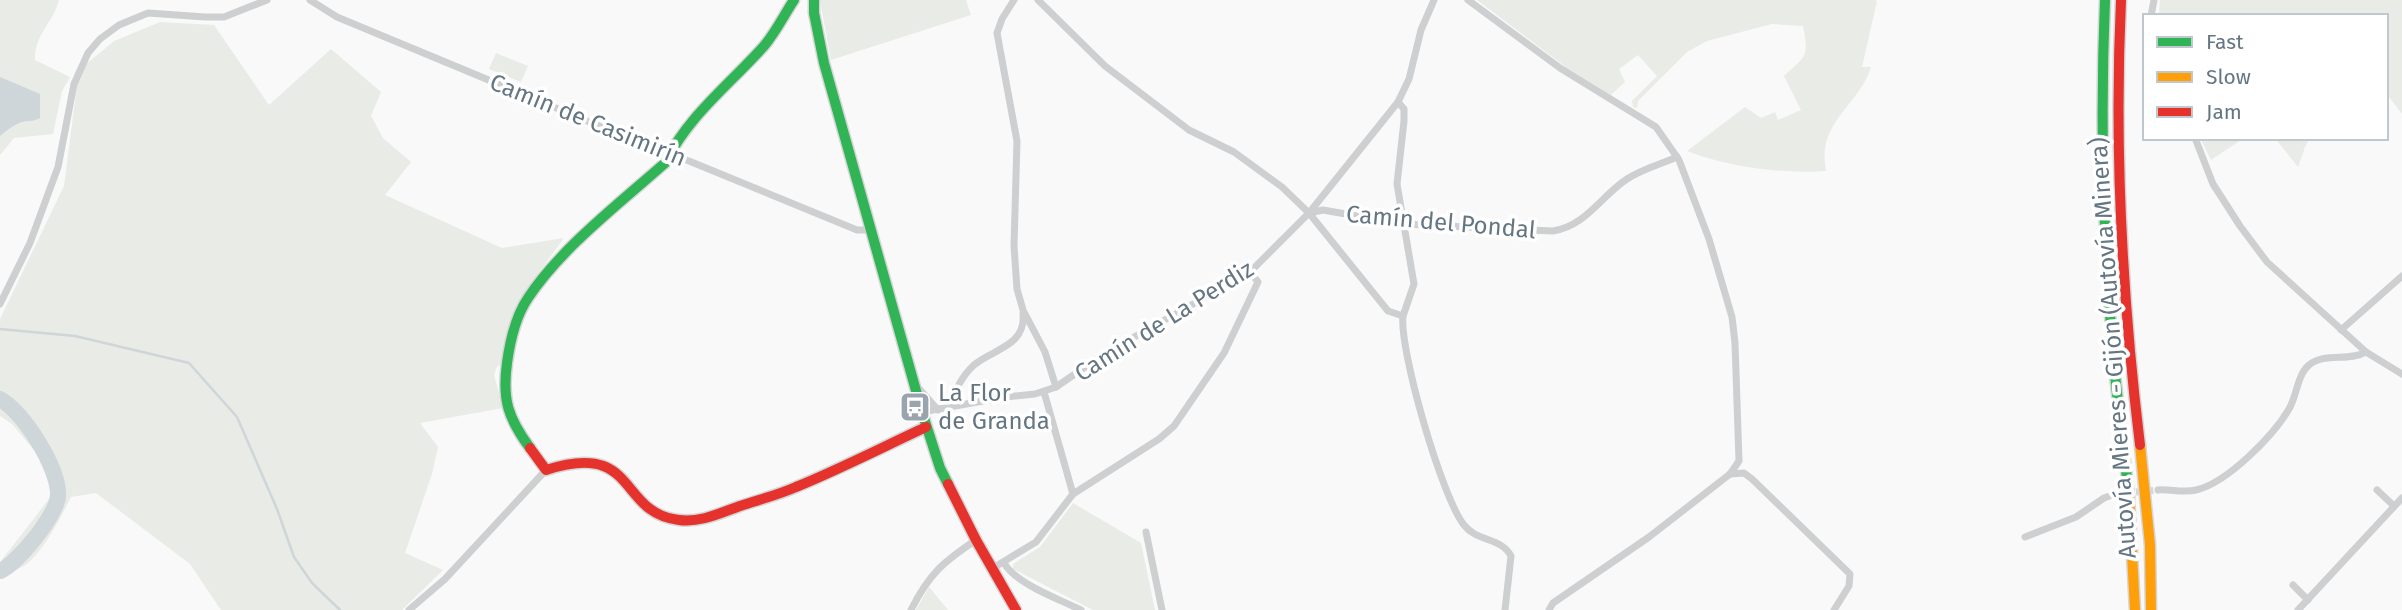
<svg xmlns="http://www.w3.org/2000/svg" width="2402" height="610" font-family="'Fira Sans',sans-serif">
<rect width="100%" height="100%" fill="#f9f9f9"/>
<g fill="#e8ebe6">
<path d="M0 0H59C53 23 34 35 35 60L70 77 62 91 53 134 14 138 0 155Z"/>
<path d="M820 0H966L971 15 831 60Z"/>
<path d="M1477 0H1875L1877 1 1862 67H1871C1862 98 1830 116 1825 148 1824 155 1825 164 1826 171 1782 174 1727 167 1687 151L1745 107 1761 118 1775 112 1778 120 1801 110 1784 76C1807 55 1809 57 1803 26L1772 24 1707 41 1687 52 1638 101 1637 108 1633 107 1632 101 1657 76 1638 55 1619 69 1625 82 1611 95 1567 68Z"/>
<path d="M2160 0H2402V114L2386 93V16H2159Z"/>
<path d="M160 22 214 25 269 105 331 49 381 92 371 116 383 138 411 162 385 195 502 248 564 238 537 275 502 363 496 368 494 375 503 408 420 423 438 447 432 474 405 553 443 570 402 610H221L190 564 96 493 71 497C61 516 30 583 4 568L1 561 49 499 52 488 39 456 12 424 0 416V319L64 186 79 70 114 41Z"/>
<path d="M496 53 528 66 521 82 489 69Z"/>
<path d="M2200 138H2244L2211 160Z"/>
<path d="M2275 138H2310L2305 147 2298 167Z"/>
<path d="M1073 503 1141 543 1155 610H1093L1013 569V564L1040 547Z"/>
<path d="M929 587 948 610H916Z"/>
</g>
<path fill="#ced6d9" d="M0 77 40 94V118C33 122 29 120 22 122 13 125 6 131 0 136Z"/>
<g fill="none" stroke-linecap="round" stroke-linejoin="round">
<path stroke="#ced6d9" stroke-width="2.5" d="M0 329 75 336 189 363 237 417 277 509 294 557 312 583 340 610"/>
<path stroke="#ced6d9" stroke-width="16" d="M0 399C23 411 59 468 58 495 58 514 17 564 0 571"/>
<path stroke="#d4d8dc" stroke-width="7" stroke-dasharray="7 3.5" stroke-linecap="butt" d="M2115 494 2158 490"/>
<g stroke="#d5d6d7" stroke-width="13">
<g id="fast">
<path d="M814 0V13L824 63 922 412 940 468 948 484"/>
<path d="M2105 0C2100 118 2103 236 2113 353 2117 401 2124 449 2129 497"/>
<path d="M530 448C508 418 502 400 507 363 510 341 515 317 528 298 561 248 620 203 665 163 689 115 729 85 764 46 776 32 784 15 794 0"/>
</g>
</g>
<g stroke="#d5d6d7" stroke-width="13">
<g id="slow">
<path d="M2140 445 2150 545 2151 610"/>
<path d="M2129 497 2135 610"/>
</g>
</g>
<g stroke="#d5d6d7" stroke-width="13">
<g id="jam">
<path d="M2121 0C2114 149 2122 297 2140 445"/>
<path d="M530 448 546 470C639 440 617 513 679 520 700 523 720 513 740 506 758 500 778 495 796 487 840 469 883 447 926 427"/>
<path d="M948 484 976 540 1016 610"/>
</g>
</g>
<g stroke="#cecfd0" stroke-width="7">
<path d="M310 0 337 17 669 155 689 161 857 230H870"/>
<path d="M1014 0 1002 19 997 33 1017 141 1014 246 1017 289 1023 310 1045 352 1056 387"/>
<path d="M1038 0 1105 66 1189 130 1234 152 1282 187 1309 213 1388 311 1403 316C1399 349 1442 498 1464 525 1477 542 1501 537 1511 556L1505 610"/>
<path d="M1468 0 1560 68 1656 127 1679 160 1709 239 1732 317 1735 343 1739 461 1730 474 1649 537 1553 603 1549 610"/>
<path d="M2151 16 2154 0"/>
<path d="M1398 102 1404 109V121L1397 184 1414 284 1403 316"/>
<path d="M2195 138 2213 184 2240 226 2267 262 2366 352 2402 374"/>
<path d="M1309 213 1323 210 1403 224 1553 231C1586 226 1601 196 1627 179 1642 169 1661 164 1677 157"/>
<path d="M0 304 30 243 58 167 74 84 88 53 100 39 119 25 148 13 205 17H224L267 0"/>
<path d="M2341 330 2402 276"/>
<path d="M915 384 938 410"/>
<path d="M1044 392 1073 494"/>
<path d="M950 408C954 392 961 377 974 365 993 349 1026 346 1023 314"/>
<path d="M922 412 1005 397 1035 394 1056 387 1104 354 1250 272 1309 213 1398 102 1409 79 1421 30 1434 0"/>
<path d="M1730 474 1744 473 1752 479 1850 574 1849 586 1834 610"/>
<path d="M2158 490C2170 489 2184 493 2196 490 2227 483 2273 436 2289 409 2297 396 2297 375 2309 365 2324 352 2349 362 2366 352"/>
<path d="M2377 490 2394 506"/>
<path d="M1146 532 1162 610"/>
<path d="M2025 537 2076 517 2104 498 2115 494"/>
<path d="M1004 563C1016 584 1059 599 1081 610"/>
<path d="M993 568 1036 542 1073 494 1159 439 1174 426 1224 353 1258 282 1250 272"/>
<path d="M2293 585 2308 600"/>
<path d="M409 610 445 579 546 470"/>
<path d="M911 610C929 574 943 562 976 540"/>
<path d="M2298 610 2402 498"/>
</g>
<use href="#fast" stroke="#30b455" stroke-width="10"/>
<use href="#slow" stroke="#ff9f0a" stroke-width="10"/>
<use href="#jam" stroke="#e5322d" stroke-width="10"/>
</g>
<defs>
<g id="bus-square" transform="scale(1.575)"><rect x="-9" y="-9" width="18" height="18" rx="4" fill="#99a4ac" stroke="#fff"/><path d="M-5-6H5V4H4V6H2V4H-2V6H-4V4H-5ZM-3.5-4V0h7V-4ZM-3.5 1.2v1.5H-2V1.2ZM2 1.2v1.5H3.5V1.2Z" fill="#fff"/></g>
</defs>
<g fill-rule="evenodd">
<use href="#bus-square" x="915" y="407"/>
</g>
<g text-anchor="middle" dominant-baseline="central" stroke-width="7" stroke-linejoin="round" paint-order="stroke">
<g font-size="24" fill="#657683" stroke="#fff">
<text transform="translate(588 120) rotate(22)">Camín de Casimirín</text>
<text transform="translate(1441 222) rotate(5)">Camín del Pondal</text>
<text transform="translate(1164 321) rotate(-32)">Camín de La Perdiz</text>
<text transform="translate(2113 348) rotate(-94)">Autovía Mieres - Gijón (Autovía Minera)</text>
</g>
<g font-size="24" fill="#657683" stroke="#fff" text-anchor="start">
<text x="938" y="393">La Flor<tspan x="938" dy="28">de Granda</tspan></text>
</g>
</g>
<rect x="2143" y="14" width="245" height="126" fill="#ffffff" stroke="#c1c8cd" stroke-width="2"/>
<rect x="2157" y="37" width="35" height="10" fill="#30b455" stroke="#c1c8cd" stroke-width="2"/>
<text x="2206" y="49" font-size="21" fill="#657683">Fast</text>
<rect x="2157" y="72" width="35" height="10" fill="#ff9f0a" stroke="#c1c8cd" stroke-width="2"/>
<text x="2206" y="84" font-size="21" fill="#657683">Slow</text>
<rect x="2157" y="107" width="35" height="10" fill="#e5322d" stroke="#c1c8cd" stroke-width="2"/>
<text x="2206" y="119" font-size="21" fill="#657683">Jam</text>
</svg>
